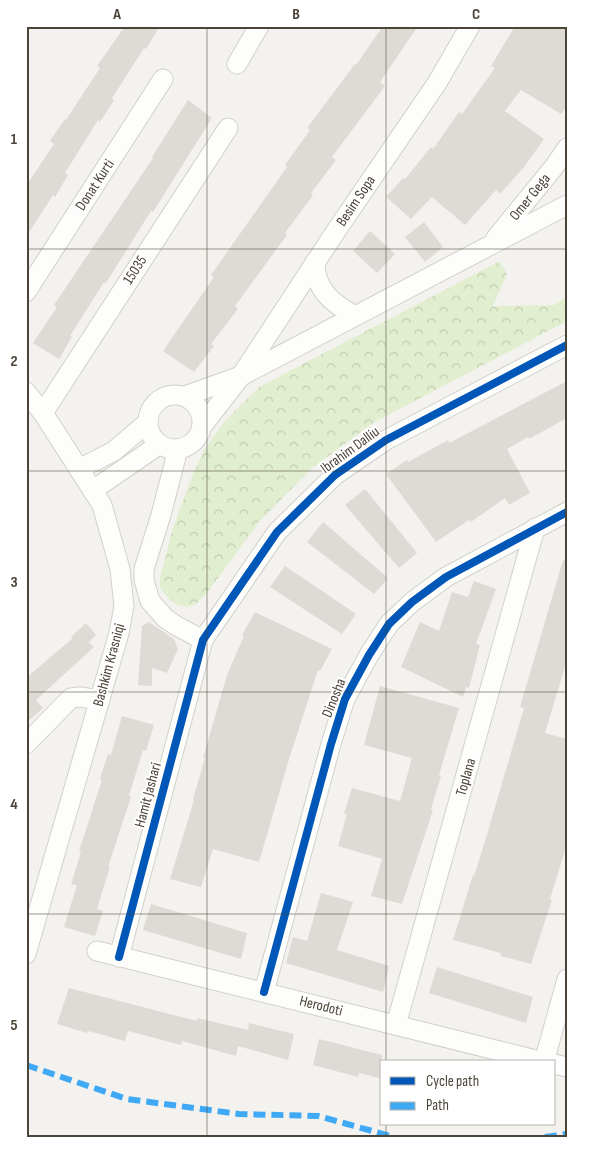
<svg xmlns="http://www.w3.org/2000/svg" width="593" height="1163" font-family="'Sofia Sans Condensed',sans-serif">
<defs>
<pattern id="park-crowns" width="20" height="18" patternUnits="userSpaceOnUse" patternTransform="scale(1.25)"><rect width="20" height="18" fill="#e1eecf"/><path d="M2 6a3 3 0 1 1 6 0M12 15a3 3 0 1 1 6 0" fill="none" stroke="#c3cdb2"/></pattern>
</defs>
<rect width="100%" height="100%" fill="#f4f2ee"/>
<path fill="url(#park-crowns)" d="M500 261 507 274 493 306 554 305 567 297V321L373 423 311 469 260 521 206 594 196 604 187 607 177 605 167 597 160 588V578L172 531 190 481 204 450 224 422 259 387Z"/>
<g fill="#dedbd6">
<path d="M125 26H160L146 49 144 48 112 98 114 100 100 122 98 120 65 173 68 175 55 197 53 195 26 237V186L54 144 50 141 65 119 66 120 100 68 97 66Z"/>
<path d="M383 26H418L380 82 385 86 332 157 336 160 311 193 313 195 285 233 287 235 235 306 238 309 211 344 214 346 194 372 163 351 214 277 211 275 287 167 285 165 310 130 307 128 355 64 356 65Z"/>
<path d="M515 26H567V106L561 114 521 90 505 111 544 139 524 167 500 194 496 190 465 225 432 197 411 219 386 197 403 178 405 179 431 147 433 149 459 112 462 114 495 68 491 66Z"/>
<path d="M188 100 212 118 153 212 151 211 106 283 104 282 70 336 72 337 59 359 33 343 57 307 54 305 153 158 152 157Z"/>
<path d="M424 222 443 247 425 262 405 237Z"/>
<path d="M370 231 395 254 377 273 353 251Z"/>
<path d="M567 381V418L529 439 528 437 507 449 530 493 509 505 505 498 471 522 469 520 436 542 386 474 407 460 408 462 448 440 449 443Z"/>
<path d="M365 489 417 553 399 568 345 505Z"/>
<path d="M323 522 388 578 374 594 307 542Z"/>
<path d="M563 560 567 561V660L545 733 567 739V844L550 899 552 900 531 964 501 956V953L453 940 473 875 474 876 486 838 524 708 520 707Z"/>
<path d="M285 566 356 614 342 634 270 587Z"/>
<path d="M474 581 496 589 476 644 480 645 469 688 466 687 463 697 401 667 420 622 439 631 452 592 468 597Z"/>
<path d="M255 612 332 649 320 671 318 670 290 756 259 862 213 849 201 887 170 879 194 800 193 799 205 758H203L227 675 244 636 242 635Z"/>
<path d="M149 622 174 639 178 649 167 673 152 668V686L138 685 142 626Z"/>
<path d="M86 623 96 635 89 642 94 647 36 700 43 708 26 723V678L73 638 71 637Z"/>
<path d="M380 686 459 708 439 775 441 776 431 809 433 810 402 904 371 896 382 859 338 846 347 814H344L352 788 400 801 412 758 364 745Z"/>
<path d="M122 716 154 725 146 751 143 750 129 796 131 797 108 867H110L97 909 103 911 95 936 64 927 77 885 71 884 81 852 79 851 102 780 100 779 108 754 111 755Z"/>
<path d="M321 893 353 902 337 950 389 966 383 992 286 963 293 937 307 941Z"/>
<path d="M151 904 247 933 241 959 143 930Z"/>
<path d="M437 967 533 997 526 1023 429 993Z"/>
<path d="M69 988 197 1021V1018L248 1030 249 1023 294 1034 288 1060 238 1046 236 1056 182 1041 181 1045 128 1031 125 1041 88 1031 87 1033 57 1024Z"/>
<path d="M319 1039 382 1055V1079L359 1073 358 1077 313 1065Z"/>
</g>
<g fill="none" stroke-linecap="round" stroke-linejoin="round">
<g stroke="#d2d0cb" stroke-width="21">
<g id="street">
<path d="M237 64 259 26"/>
<path d="M496 238 554 167 567 148"/>
<path d="M315 262C315 290 332 303 355 316"/>
<path d="M26 292 163 79"/>
<path d="M26 392 43 413 102 505 120 569 124 606 119 633 26 954"/>
<circle cx="175" cy="422" r="27"/>
<path d="M185 396 241 376 567 205"/>
<path d="M43 413 228 128"/>
<path d="M203 425 241 376 336 231 437 83 470 26"/>
<path d="M178 449 161 515 144 569V580L150 601 165 618 175 625 203 640"/>
<path d="M79 469 114 451 148 422"/>
<path d="M93 490 160 444"/>
<path d="M26 744 71 698 80 697 100 700"/>
<path d="M97 951 544 1062"/>
<path d="M119 957 203 640 277 532 335 475 386 440 567 345"/>
<path d="M264 992 331 744 345 699 369 655 389 624 412 602 446 577 567 512"/>
<path d="M396 1025 535 528"/>
<path d="M544 1062 567 979"/>
<path d="M554 1064 567 1067"/>
</g>
</g>
<use href="#street" stroke="#fdfdfc" stroke-width="19"/>
<g stroke="#3fa9f5" stroke-width="6" stroke-dasharray="12 6" stroke-linecap="butt">
<path d="M26 1065 127 1099 239 1114 318 1116 394 1137"/>
<path d="M545 1137 567 1134"/>
</g>
<g stroke="#fff" stroke-width="11">
<g id="cycleway">
<path d="M119 957 203 640 277 532 335 475 386 440 567 345"/>
<path d="M264 992 331 744 345 699 369 655 389 624 412 602 446 577 567 512"/>
</g>
</g>
<use href="#cycleway" stroke="#0057b8" stroke-width="8"/>
</g>
<path fill="none" stroke="#4b4439" stroke-width="1" stroke-opacity="0.55" d="M207 26V1137M386 26V1062M26 249H567M26 471H567M26 692H567M26 914H567M386 1124V1137"/>
<g text-anchor="middle" dominant-baseline="central" stroke-width="4" stroke-linejoin="round" paint-order="stroke">
<g font-size="15" fill="#4b4439" stroke="#fff">
<text transform="translate(95 185) rotate(-57)">Donat Kurti</text>
<text transform="translate(530 197) rotate(-51)">Omer Gega</text>
<text transform="translate(356 201) rotate(-56)">Besim Sopa</text>
<text transform="translate(135 270) rotate(-57)">15035</text>
<text transform="translate(350 450) rotate(-36)">Ibrahim Dalliu</text>
<text transform="translate(109 665) rotate(-75)">Bashkim Krasniqi</text>
<text transform="translate(334 698) rotate(-68)">Dinosha</text>
<text transform="translate(466 777) rotate(-74)">Toplana</text>
<text transform="translate(148 795) rotate(-75)">Hamit Jashari</text>
<text transform="translate(321 1006) rotate(14)">Herodoti</text>
</g>
</g>
<rect width="593" height="1163" fill="none" stroke="#ffffff" stroke-width="55"/>
<rect x="380" y="1060" width="175" height="65" fill="#ffffff" stroke="#b7b4b0"/>
<rect x="390" y="1077" width="25" height="8" fill="#0057b8" stroke="#b7b4b0"/>
<text x="426" y="1086" font-size="15" fill="#4b4439">Cycle path</text>
<rect x="390" y="1102" width="25" height="8" fill="#3fa9f5" stroke="#b7b4b0"/>
<text x="426" y="1110" font-size="15" fill="#4b4439">Path</text>
<rect x="28" y="28" width="538" height="1108" fill="none" stroke="#4b4439" stroke-width="2"/>
<g font-size="16" text-anchor="middle" font-weight="bold" fill="#4b4439">
<text x="117" y="19">A</text>
<text x="296" y="19">B</text>
<text x="476" y="19">C</text>
<text x="14" y="144">1</text>
<text x="14" y="366">2</text>
<text x="14" y="587">3</text>
<text x="14" y="809">4</text>
<text x="14" y="1030">5</text>
</g>
</svg>
